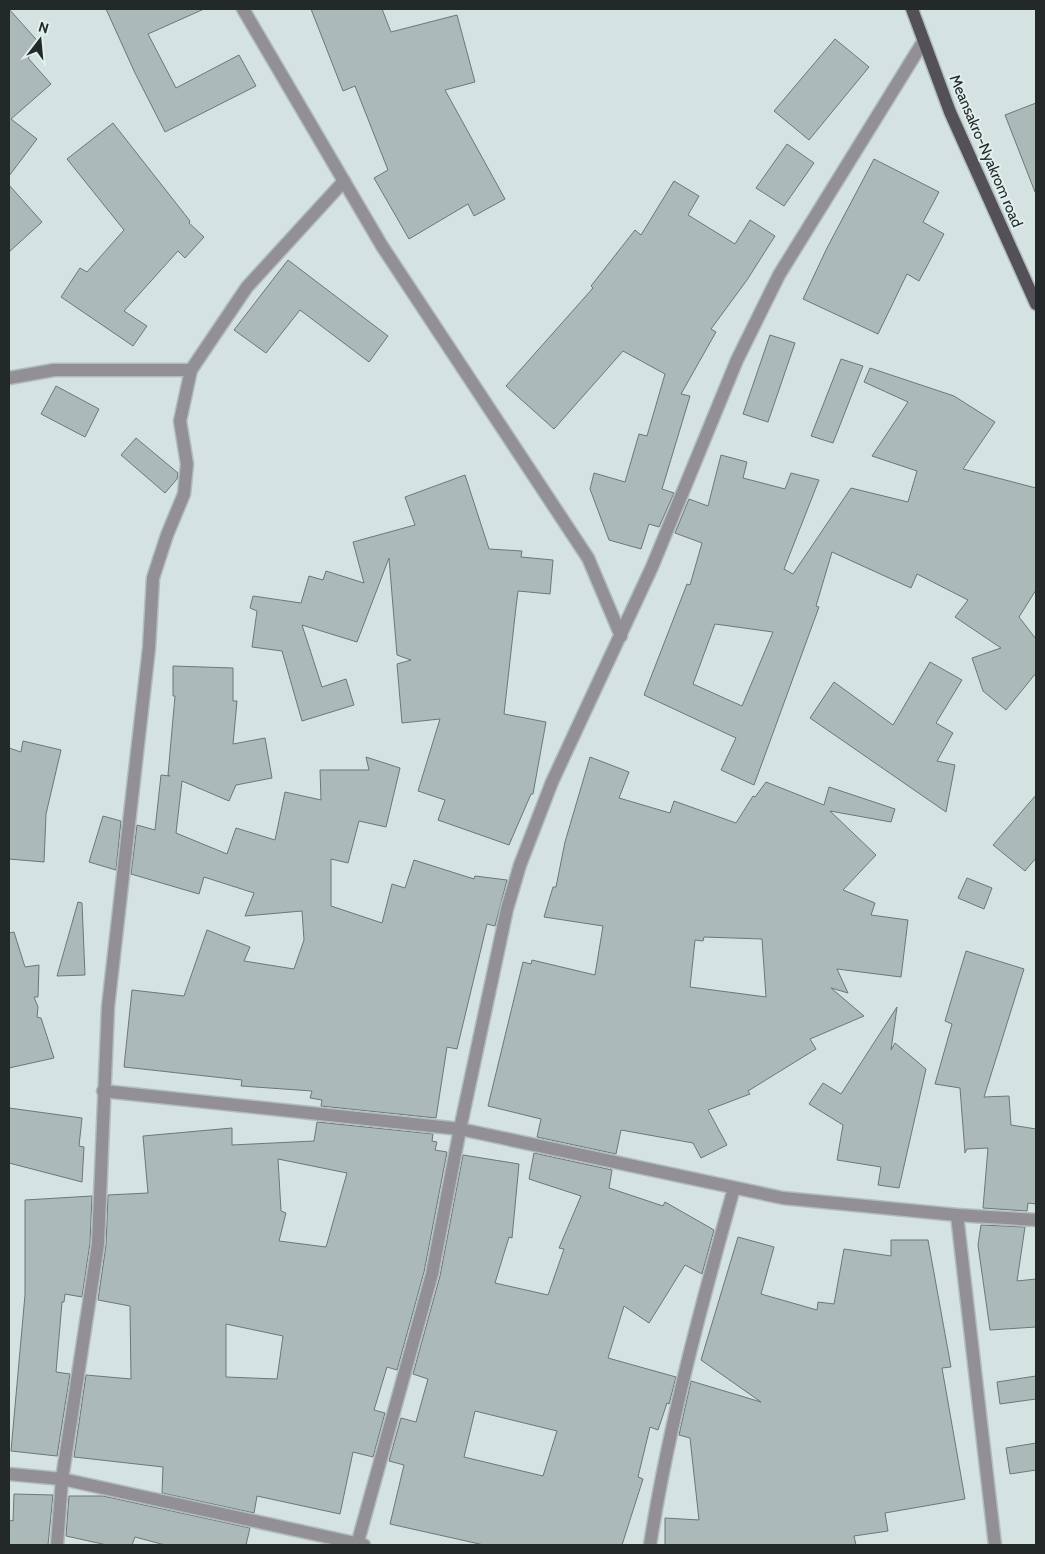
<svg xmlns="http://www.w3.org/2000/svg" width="1045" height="1554" font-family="Cabin,sans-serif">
<rect width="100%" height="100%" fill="#d4e2e1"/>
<g fill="#abb9b8" stroke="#6c7878" fill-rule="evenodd">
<path d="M9 9 42 46 28 58 51 84 11 119 37 139 9 176Z"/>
<path d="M106 9H204L148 34 176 88 239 55 256 86 165 132 135 73Z"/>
<path d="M311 9H382L391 32 457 15 475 82 445 90 505 199 474 216 468 204 409 239 374 178 388 170 355 86 343 91Z"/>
<path d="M835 39 869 67 809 140 774 111Z"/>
<path d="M1036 103V191L1035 192 1005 115Z"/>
<path d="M113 123 190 221 189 223 204 237 185 258 178 251 124 311 147 326 133 346 61 297 80 268 87 272 124 230 67 159Z"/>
<path d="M787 144 814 163 784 206 756 188Z"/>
<path d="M874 159 939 192 923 222 944 234 919 281 907 274 878 334 803 299 827 248Z"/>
<path d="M674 181 699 196 688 215 735 244 750 220 775 236 747 280 711 329 716 332 681 394 690 396 662 489 674 493 659 527 649 524 641 549 609 540 590 489 594 473 625 482 639 434 647 436 665 374 623 351 554 429 506 386 593 288 591 286 635 230 641 235Z"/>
<path d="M9 185 42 222 9 252Z"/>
<path d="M288 260 388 336 369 362 300 310 266 353 234 330Z"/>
<path d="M770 335 795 343 768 422 743 414Z"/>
<path d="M841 359 863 366 833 443 811 436Z"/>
<path d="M870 368 954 396 995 422 963 469 1036 488V590L1019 617 1036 639V673L1006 710 983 691 972 658 1001 648 955 617 968 600 917 574 911 588 832 552 816 606 819 607 754 785 721 770 736 738 644 695 687 584 690 585 702 543 675 533 689 499 708 506 721 455 747 462 743 478 785 489 791 473 819 480 784 569 793 574 851 488 908 502 917 471 872 456 908 402 864 382ZM715 624 773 632 742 706 693 684Z"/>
<path d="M56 386 99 409 85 437 41 414Z"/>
<path d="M136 438 178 473 177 479 165 493 121 455Z"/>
<path d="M465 475 489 549 522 551 521 557 553 560 550 594 518 591 516 607 504 714 546 722 533 794H531L509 845 438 820 445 800 418 791 440 719 402 723 397 664 411 660 397 655 389 558 357 642 302 625 322 687 346 679 354 705 302 721 282 651 252 647 257 611 250 608 253 596 301 603 309 576 323 580 326 571 364 583 353 542 415 525 405 497Z"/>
<path d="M930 662 962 680 936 723 953 733 937 761 955 765 946 812 810 718 834 682 893 725Z"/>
<path d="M173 666 233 668V701H237L233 744 265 738 272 778 236 785 229 801 182 781 176 833 227 854 236 828 275 840 285 792 321 800 320 770H369L366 757 400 768 386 827 359 821 348 863 331 859V906L382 923 392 884 405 888 414 860 474 879 475 876 507 880 495 926 487 924 457 1049 447 1047 436 1118 321 1106 322 1100 310 1098 312 1091 241 1086 242 1080 124 1067 132 990 184 996 207 930 250 947 244 961 294 969 304 940 302 911 245 916 254 893 204 877 199 894 131 874 137 825 155 830 161 775 170 776 168 775 175 696H173Z"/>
<path d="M23 741 61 750 46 814 44 862 9 859V748L21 752Z"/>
<path d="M590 757 629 772 619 798 670 813 674 801 736 823 753 796 755 797 766 782 824 805 829 787 895 809 891 822 830 811 876 855 843 890 875 903 871 915 908 920 901 977 837 969 848 993 831 988 864 1016 810 1039 816 1049 748 1091 750 1094 708 1110 727 1145 701 1158 693 1143 621 1130 616 1154 537 1137 541 1119 488 1106 523 962 531 964 532 960 595 975 603 926 544 917 553 887H556L565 842ZM704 937 762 939 766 997 690 987 695 940 703 941Z"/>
<path d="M1036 795V858L1025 871 993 845Z"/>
<path d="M103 816 121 821 116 870 89 862Z"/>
<path d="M967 878 992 888 984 909 958 898Z"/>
<path d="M78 902 82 903 85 975 57 976Z"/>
<path d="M14 932 25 967 39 965 38 997H34L38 1007 37 1017 41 1018 54 1058 9 1068V933Z"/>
<path d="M966 951 1024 969 984 1097 1009 1096 1011 1125 1036 1129V1204L1028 1203 1027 1211 983 1208 988 1148 967 1149 965 1153 960 1088 935 1084 952 1024 945 1021Z"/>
<path d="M897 1007 891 1050 895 1043 926 1069 899 1188 878 1185 881 1167 837 1160 843 1125 809 1104 823 1083 841 1094Z"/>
<path d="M9 1108 82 1118 79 1146 84 1147 82 1182 9 1163Z"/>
<path d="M317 1122 433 1134 432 1141 437 1142 435 1150 447 1152 424 1272 397 1370 387 1367 374 1410 385 1413 373 1457 353 1452 340 1514 257 1496 254 1513 162 1493 163 1467 74 1457 86 1375 131 1379 130 1306 98 1300 106 1245 108 1195 148 1193 143 1136 232 1128V1145L314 1141ZM278 1159 347 1173 326 1247 279 1241 286 1213 281 1211ZM226 1324 283 1336 277 1379 226 1377Z"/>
<path d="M534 1153 612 1170 609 1188 663 1206 665 1202 714 1230 702 1274 685 1265 649 1323 624 1306 608 1358 676 1377 669 1404 667 1403 658 1430 650 1427 638 1477 643 1479 622 1545H484L390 1524 404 1465 389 1461 401 1418 416 1422 428 1379 413 1374 440 1276 463 1155 519 1164 512 1238 509 1237 495 1283 548 1295 564 1249 559 1248 581 1196 529 1179ZM475 1411 557 1431 543 1476 464 1457Z"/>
<path d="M92 1196 90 1243 82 1297 65 1294 64 1302H62L56 1372 70 1374 57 1456 11 1451 25 1295V1200Z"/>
<path d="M981 1225 1025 1227 1017 1281 1036 1279V1327L990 1330 978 1245Z"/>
<path d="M738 1237 774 1247 761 1294 817 1310 818 1302 834 1304 844 1249 891 1256V1240H928L951 1367 942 1368 965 1499 885 1513 888 1531 854 1536 856 1545H665V1518L699 1520 690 1438 679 1435 691 1381 761 1402 701 1360Z"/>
<path d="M1036 1376V1399L1000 1404 997 1382Z"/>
<path d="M1036 1443V1470L1010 1474 1006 1448Z"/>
<path d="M14 1494 53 1495 48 1545H9V1520L13 1521Z"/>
<path d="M69 1496H103L250 1528 246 1545H165L135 1537 132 1545H107L66 1536Z"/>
</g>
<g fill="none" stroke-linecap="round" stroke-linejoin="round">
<g stroke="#b1bdbc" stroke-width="15">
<g id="minor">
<path d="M243 9 382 246 588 558 621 636"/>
<path d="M9 378 54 370H191"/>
<path d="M103 1091 460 1129 783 1198 957 1215 1036 1220"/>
<path d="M957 1215 995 1545"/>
<path d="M9 1474 62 1479 364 1545"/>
<path d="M57 1545 62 1479 98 1244 108 1007 149 648 153 578 167 535 184 494 187 464 180 421 191 370 247 287 344 181"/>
<path d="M357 1545 432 1274 460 1129 507 909 520 865 552 782 652 567 737 360 779 275 923 42"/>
<path d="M650 1545C669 1424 701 1306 734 1188"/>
</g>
</g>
<g stroke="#b1bdbc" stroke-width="15">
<path id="major" d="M912 9 950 112 1036 304"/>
</g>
<use href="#minor" stroke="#929094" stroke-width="12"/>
<use href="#major" stroke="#545057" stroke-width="12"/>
</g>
<g text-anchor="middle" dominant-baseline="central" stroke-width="4" stroke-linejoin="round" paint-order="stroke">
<g font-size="15" fill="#232828" stroke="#e1efee">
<text transform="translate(986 151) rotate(67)">Meansakro-Nyakrom road</text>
</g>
</g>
<rect width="1045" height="1554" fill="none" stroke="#232828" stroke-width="20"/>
<g transform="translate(40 40) rotate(16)" stroke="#e1efee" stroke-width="4" paint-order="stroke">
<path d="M0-4L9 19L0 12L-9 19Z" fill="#232828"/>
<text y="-8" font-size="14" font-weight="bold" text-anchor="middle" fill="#232828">N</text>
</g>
</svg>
